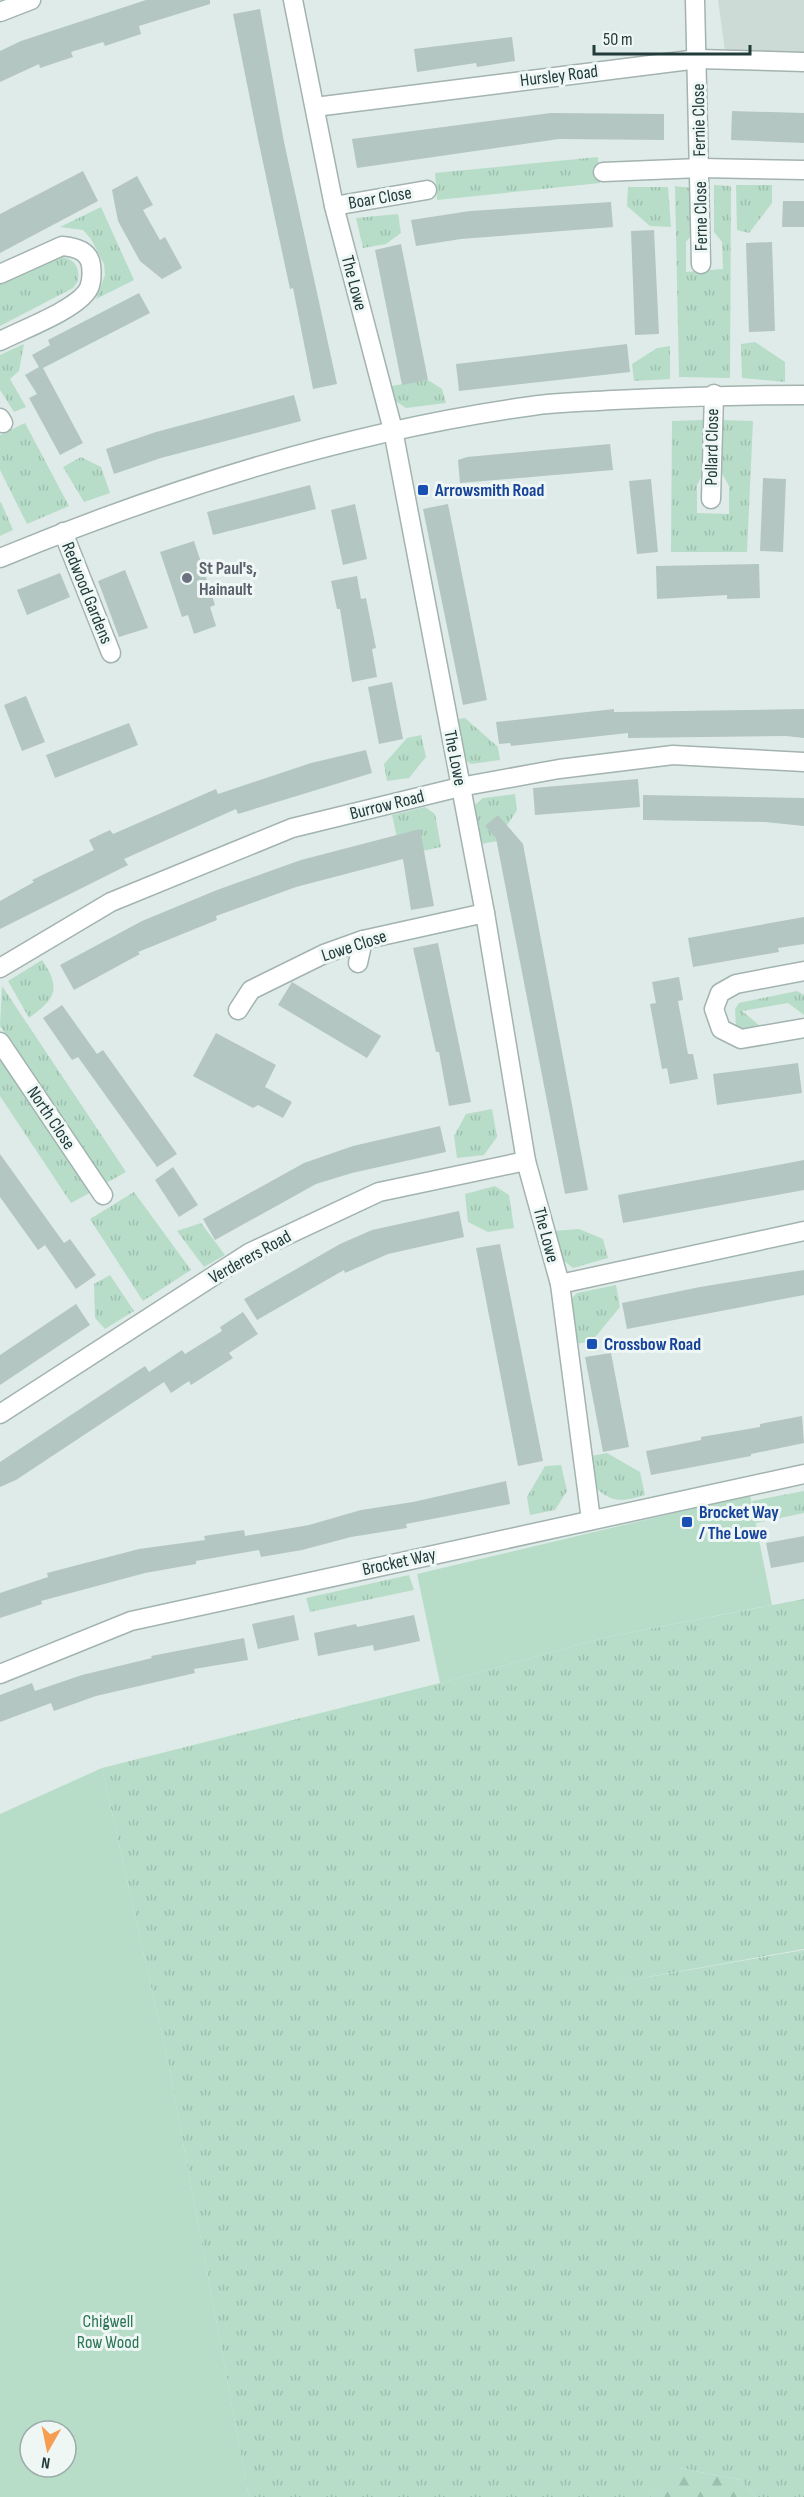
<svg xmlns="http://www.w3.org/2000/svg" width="804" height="2497" font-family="'Sofia Sans Condensed',sans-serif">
<defs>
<pattern id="grass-tufts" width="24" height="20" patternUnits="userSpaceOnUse" patternTransform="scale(1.5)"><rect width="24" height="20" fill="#b7ddc9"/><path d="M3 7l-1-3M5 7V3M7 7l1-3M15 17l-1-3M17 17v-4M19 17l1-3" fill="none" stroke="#9dbfad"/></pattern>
<pattern id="forest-firs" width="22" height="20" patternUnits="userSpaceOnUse" patternTransform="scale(1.5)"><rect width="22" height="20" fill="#b7ddc9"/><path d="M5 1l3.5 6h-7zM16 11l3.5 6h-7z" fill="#9dbfad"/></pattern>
</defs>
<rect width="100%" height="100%" fill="#dfebe8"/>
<path fill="#cddbd7" d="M718 0H804V53L725 51Z"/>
<g fill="url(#grass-tufts)">
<path d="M598 157 600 183 437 200 435 173Z"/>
<path d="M714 185 731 186 730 378 679 377 675 186 692 188 693 233 686 242V272L723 269 722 242 714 232Z"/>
<path d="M736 185H772V203L749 233 737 230Z"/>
<path d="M628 187H668L671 227 650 226 627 206Z"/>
<path d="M101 207 134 280 96 299 105 275 104 264 91 239 83 230 60 227Z"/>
<path d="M398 214 401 233 386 244 363 248 356 218Z"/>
<path d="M54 255C71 258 80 262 78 281L73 288 0 326V284Z"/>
<path d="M755 342 785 362V382L742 378 741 344Z"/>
<path d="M24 344 19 371 10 379 26 407 14 412 0 390V355Z"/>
<path d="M670 346V379L634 381 632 364 657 348Z"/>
<path d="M428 380 442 389 446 403 406 408 394 400 391 386Z"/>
<path d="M703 420 702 476 697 485V513L729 514V486L720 470 721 420 753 421 747 552H671L672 421Z"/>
<path d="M25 423 69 506 27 524 0 470V435Z"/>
<path d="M81 457 101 467 110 493 84 502 63 467Z"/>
<path d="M1 502 13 530 0 536V503Z"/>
<path d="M465 718 498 747 500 760 471 764 458 755 453 720Z"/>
<path d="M421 735 426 757 409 778 387 781 384 764 407 738Z"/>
<path d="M515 794 517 810 497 841 476 845 470 809 483 798Z"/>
<path d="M425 807 435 814 441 847 413 853 399 847 392 815Z"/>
<path d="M42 960C62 989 55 999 29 1018L8 981Z"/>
<path d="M2 986 126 1172 106 1183 0 1026Z"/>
<path d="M797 991 804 995V1015L788 1003 742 1011 759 1025 743 1029 736 1027 735 1009 739 1003Z"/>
<path d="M0 1059 93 1191 71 1203 0 1096Z"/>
<path d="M492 1109 497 1137 484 1155 457 1158 454 1136 466 1114Z"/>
<path d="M495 1186 509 1195 514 1228 488 1232 468 1222 465 1194Z"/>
<path d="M134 1192 191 1270 143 1301 90 1219Z"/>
<path d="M201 1223 225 1255 204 1267 177 1231Z"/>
<path d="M579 1229 603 1239 608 1258 573 1268 559 1257 553 1231Z"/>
<path d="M110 1275 134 1311 105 1329 95 1318 94 1284Z"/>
<path d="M616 1285 620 1307 592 1341 576 1344 568 1302 577 1293Z"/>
<path d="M607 1453 640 1472 645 1495C624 1501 613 1504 596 1488L591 1456Z"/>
<path d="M561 1465 567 1491 555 1510 530 1515 527 1497 545 1466Z"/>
<path d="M804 1491V1513L756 1523 752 1501Z"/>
<path d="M409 1575 414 1590 310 1612 306 1598Z"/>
<path d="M804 1599V1949L608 1984 804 1950V2497H756L741 2480 680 2468 651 2497H249L168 2062 102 1768 440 1683 607 1637Z"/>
</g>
<path fill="url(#forest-firs)" d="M679 2468 741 2480 756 2497H651Z"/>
<g fill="#b7ddc9" fill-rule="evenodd">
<path d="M750 1495 772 1605 607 1637 440 1683 417 1574Z"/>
<path d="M102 1768 168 2062 249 2497H0V1814ZM30 2431H66V2467H30Z"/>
</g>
<g fill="#b4c6c2">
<path d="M146 0H210V4L139 26 141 34 105 46 103 42 71 52 73 57 40 68 39 64 0 82V51L21 41Z"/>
<path d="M260 9 284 142 337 384 313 389 293 288 290 289 258 139 233 14Z"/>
<path d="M512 37 515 61 477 67 476 63 417 72 414 49Z"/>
<path d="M732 111 804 113V143L731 140Z"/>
<path d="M551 113 664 114V140L559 139 357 168 352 139Z"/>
<path d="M83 171 98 201 0 253V214Z"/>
<path d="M137 176 153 205 143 210 160 240 165 237 182 268 162 279 140 261 118 221 112 190Z"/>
<path d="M783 201H804V227H782Z"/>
<path d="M611 202 613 227 461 239 416 246 411 220 470 211Z"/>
<path d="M654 230 659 334 635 335 631 231Z"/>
<path d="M772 242 775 331 749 332 746 243Z"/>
<path d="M401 244 428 380 402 385 375 250Z"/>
<path d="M139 293 150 313 43 368 83 443 60 455 29 398 37 394 25 375 39 367 32 355 50 345 48 340Z"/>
<path d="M627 344 630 372 459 391 456 364Z"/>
<path d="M294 395 301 421 161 458 114 474 106 449 156 432Z"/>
<path d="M610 444 613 470 460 483 458 460 467 457Z"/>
<path d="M763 478 786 479 783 552 760 551Z"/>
<path d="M651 479 658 552 637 554 629 481Z"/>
<path d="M310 485 316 509 213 535 207 512Z"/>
<path d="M355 504 367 559 343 565 331 510Z"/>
<path d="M448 504 487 700 463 705 423 509Z"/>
<path d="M194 541 215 605 210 607 216 626 194 634 188 615 182 617 160 552Z"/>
<path d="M759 564 760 598 727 599V595L657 599 656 566Z"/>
<path d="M125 570 148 628 119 637 98 581Z"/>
<path d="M60 573 70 597 27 615 17 590Z"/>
<path d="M357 576 361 599 366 598 376 648 372 649 377 677 352 682 340 609H337L331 581Z"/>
<path d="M392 682 403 739 379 744 368 687Z"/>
<path d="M26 696 45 742 22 751 4 705Z"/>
<path d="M614 709V712L804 709V738L786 736 628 738V733L511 746 510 743 499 744 496 722Z"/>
<path d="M129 723 138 745 55 778 46 755Z"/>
<path d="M366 750 372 773 238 814 236 809 124 859 128 865 0 929V901L34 882 32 880 94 850 89 840 110 830 113 834 216 789 218 794 311 763Z"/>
<path d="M638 779 640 807 535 815 533 788Z"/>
<path d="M643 795 804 798V826L765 822 643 820Z"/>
<path d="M498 815 523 844 588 1190 565 1194 496 838 485 826Z"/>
<path d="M420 829 434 906 411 910 403 859 296 887 216 916 217 920 138 952 140 954 74 990 60 965 142 921 217 890 301 860Z"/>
<path d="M804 917V944L778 948 779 952 693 967 688 938Z"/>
<path d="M438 943 471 1102 449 1106 439 1052H436L413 948Z"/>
<path d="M679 977 683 1000 678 1001 688 1054H693L698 1079 670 1084 667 1068 662 1069 650 1004 656 1003 652 982Z"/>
<path d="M292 982 381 1036 367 1058 278 1005Z"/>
<path d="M62 1005 97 1054 103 1050 177 1154 157 1167 78 1057 72 1060 43 1018Z"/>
<path d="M216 1033 276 1065 265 1087 292 1102 283 1118 258 1105 253 1108 193 1076Z"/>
<path d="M798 1063 802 1093 717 1105 713 1074Z"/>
<path d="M440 1126 446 1152 352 1173 316 1184 215 1240 203 1219 304 1163 353 1146Z"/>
<path d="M0 1154 64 1243 70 1239 96 1275 76 1289 45 1245 38 1250 0 1197Z"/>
<path d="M804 1160V1190L623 1223 618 1195Z"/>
<path d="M173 1167 198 1205 179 1217 155 1180Z"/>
<path d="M459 1211 464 1237 388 1254 345 1273 344 1270 257 1320 244 1299 340 1244 372 1230Z"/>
<path d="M500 1244 543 1461 518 1466 476 1248Z"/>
<path d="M804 1270V1295L627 1329 622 1303 700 1287Z"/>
<path d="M76 1304 90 1325 0 1385V1355Z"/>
<path d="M243 1312 258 1334 229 1353 233 1358 191 1385 189 1381 171 1393 164 1382 16 1480 0 1487V1462L145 1366 149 1372 182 1350 185 1354 222 1331 220 1327Z"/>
<path d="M611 1353 629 1447 603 1452 585 1357Z"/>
<path d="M802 1416 804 1443 751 1454V1456L651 1475 646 1451 701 1440V1437L760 1427V1424Z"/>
<path d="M506 1481 510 1504 406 1524 407 1528 351 1537 302 1550 261 1557 259 1550 196 1561V1564L145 1573 41 1601 42 1604 0 1618V1593L48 1577 47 1573 139 1549 205 1540 204 1536 244 1530 245 1536 309 1525 361 1510 413 1502Z"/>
<path d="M804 1536V1562L771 1568 766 1543Z"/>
<path d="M294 1615 299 1640 258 1649 252 1624Z"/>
<path d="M414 1615 420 1641 374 1651 373 1645 318 1656 314 1633 356 1624 357 1627Z"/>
<path d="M244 1638 248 1660 194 1669 195 1673 96 1696 54 1711 51 1703 0 1722V1695L32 1683 35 1691 82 1675 152 1658 151 1656Z"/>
</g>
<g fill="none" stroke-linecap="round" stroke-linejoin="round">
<g stroke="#a2b3b0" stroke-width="21">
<g id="minor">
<path d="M293 0 334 206 393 430 485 913 526 1161 560 1284 591 1520"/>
<path d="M695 0 701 264"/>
<path d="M0 12 31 0"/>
<path d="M315 107 698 59 804 62"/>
<path d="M603 172 700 168 804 170"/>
<path d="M334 206 427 190"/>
<path d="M0 274 62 246C75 247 89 251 91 265 92 273 92 281 89 288 79 309 21 330 0 341"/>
<path d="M0 418 3 423"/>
<path d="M711 499 714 394"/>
<path d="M63 532 111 653"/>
<path d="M0 558C170 488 349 431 532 406 558 402 586 402 613 400 677 397 740 395 804 395"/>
<path d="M358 963 363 940"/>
<path d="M0 968 111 902 292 828 460 787 559 769 673 755 804 762"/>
<path d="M804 971 736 984 720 993 714 1009 721 1029 741 1039 804 1028"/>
<path d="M238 1010 251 990 324 954 363 940 485 913"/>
<path d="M0 1042 103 1195"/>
<path d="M560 1284 804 1231"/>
<path d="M0 1414 249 1253 379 1192 526 1161"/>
<path d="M0 1674 131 1621 804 1474"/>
</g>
</g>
<use href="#minor" stroke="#fff" stroke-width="18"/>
</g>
<g fill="#1a4fb4" stroke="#eff7f5" stroke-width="2">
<rect x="417" y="484" width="12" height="12" rx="3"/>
<rect x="586" y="1338" width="12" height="12" rx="3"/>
<rect x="681" y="1516" width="12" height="12" rx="3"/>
</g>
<circle fill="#6b7280" stroke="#eff7f5" stroke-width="2" cx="187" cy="578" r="6"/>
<g text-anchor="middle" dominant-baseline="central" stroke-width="6" stroke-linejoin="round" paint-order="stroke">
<g font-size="18" fill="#203b3a" stroke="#eff7f5">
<text transform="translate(559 76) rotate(-7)">Hursley Road</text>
<text transform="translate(699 120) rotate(-91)">Fernie Close</text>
<text transform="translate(380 198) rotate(-10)">Boar Close</text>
<text transform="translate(701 216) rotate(-91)">Ferne Close</text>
<text transform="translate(354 283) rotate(75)">The Lowe</text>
<text transform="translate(712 447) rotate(-89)">Pollard Close</text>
<text transform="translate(87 593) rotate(68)">Redwood Gardens</text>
<text transform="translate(455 758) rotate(79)">The Lowe</text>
<text transform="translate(387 805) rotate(-14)">Burrow Road</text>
<text transform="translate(354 946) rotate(-18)">Lowe Close</text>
<text transform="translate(51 1118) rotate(56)">North Close</text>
<text transform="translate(546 1235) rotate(75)">The Lowe</text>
<text transform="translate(250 1257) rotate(-29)">Verderers Road</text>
<text transform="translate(399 1562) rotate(-12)">Brocket Way</text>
</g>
<g font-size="18" font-weight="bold" fill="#164399" stroke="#eff7f5" text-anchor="start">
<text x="435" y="490">Arrowsmith Road</text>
<text x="604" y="1344">Crossbow Road</text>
<text x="699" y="1512">Brocket Way<tspan x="699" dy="21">/ The Lowe</tspan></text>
</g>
<g font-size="18" font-weight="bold" fill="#5b616d" stroke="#eff7f5" text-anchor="start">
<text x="199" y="568">St Paul's,<tspan x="199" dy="21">Hainault</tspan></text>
</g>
<g font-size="18" fill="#297355" stroke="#eff7f5">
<text x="108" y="2321">Chigwell<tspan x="108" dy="21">Row Wood</tspan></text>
</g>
</g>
<g transform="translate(48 2449) rotate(189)"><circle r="28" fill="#eff7f5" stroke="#9cacaa" stroke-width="1.5"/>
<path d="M0-4.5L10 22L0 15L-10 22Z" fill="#f69d52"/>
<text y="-9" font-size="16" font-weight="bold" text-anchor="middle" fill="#203b3a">N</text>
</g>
<path d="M594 45v9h156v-9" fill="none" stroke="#203b3a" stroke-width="3"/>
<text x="603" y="45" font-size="18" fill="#203b3a" stroke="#eff7f5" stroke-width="4.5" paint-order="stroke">50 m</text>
</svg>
